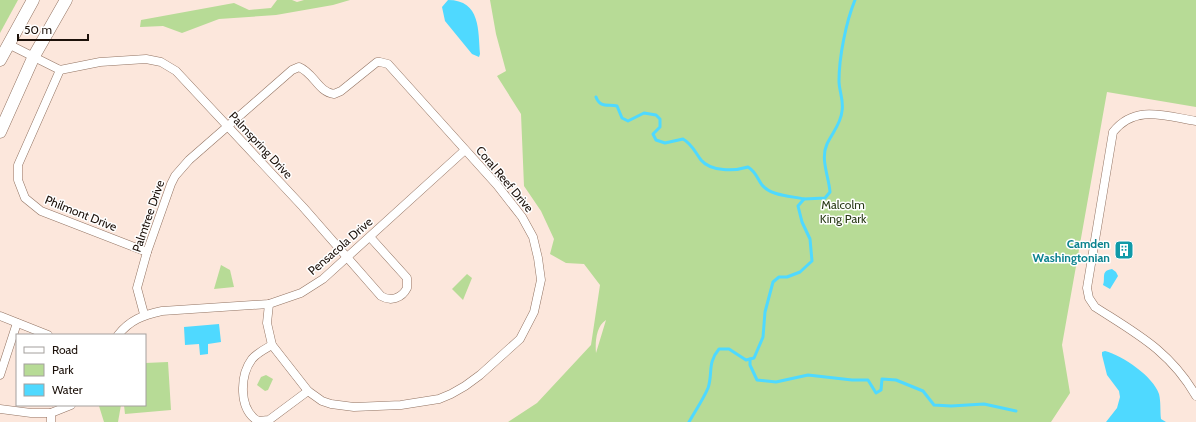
<svg xmlns="http://www.w3.org/2000/svg" width="1196" height="422" font-family="Cabin,sans-serif">
<rect width="100%" height="100%" fill="#fce7dc"/>
<g fill="#b7db96" fill-rule="evenodd">
<path d="M0 0H18L0 33Z"/>
<path d="M277 0H292L297 2 304 0H350L333 5 276 15 219 19 182 33 163 26 140 27 141 20 234 3 249 10 271 8Z"/>
<path d="M490 0H1196V107L1107 92 1062 345 1070 393 1051 422H508L537 403 591 345 600 285 584 264 566 263 550 254 554 239 541 211 524 186 521 114 497 76 506 71 496 34ZM606 320 596 353C595 343 596 326 606 320Z"/>
<path d="M221 265 230 270 234 287 214 289Z"/>
<path d="M467 274 472 278 463 300 452 289Z"/>
<path d="M168 362 171 410 125 414 124 405H145V363Z"/>
<path d="M266 375 273 379 268 390 265 391 257 385 261 377Z"/>
<path d="M102 405H121L118 422H104L99 406Z"/>
</g>
<g fill="#4fd9ff">
<path d="M448 0C481 0 478 31 480 54L479 57 472 54 445 21 442 7Z"/>
<path d="M1112 269 1116 272 1118 276 1110 289 1103 285C1106 278 1100 271 1112 269Z"/>
<path d="M219 324 221 342 208 344V354L200 355 199 344 185 345 184 327Z"/>
<path d="M1105 351C1123 356 1153 376 1159 394 1161 402 1160 411 1161 419L1166 422H1106L1117 408 1120 397 1119 391 1107 375 1102 355V352Z"/>
</g>
<g fill="none" stroke-linecap="round" stroke-linejoin="round">
<g stroke="#4fd9ff" stroke-width="3">
<path d="M596 97C600 108 608 104 617 106L622 118 628 121 644 113 656 115 660 119V127L653 134 656 140 665 143 683 139C692 144 695 152 701 160 711 172 735 171 748 167 756 172 757 178 762 185 771 196 791 196 804 199"/>
<path d="M750 359V365L757 380 776 382 808 375 852 380H868L876 393 881 390 882 379 896 380 923 391 934 405 951 406 984 404 1016 411"/>
<path d="M689 422C695 411 703 400 708 388 713 374 707 363 719 349H729L746 360 754 358 763 337 765 312 773 282 779 277H787L800 272 812 261 810 239 802 222 798 206 804 199 825 198 830 192C829 177 820 159 827 144 832 133 841 124 842 111 844 100 839 91 839 81 839 57 846 22 855 0"/>
</g>
<g stroke="#927362" stroke-width="9">
<g id="street">
<path d="M8 44 60 70 100 62 146 59 161 62 176 71 303 207 381 296C391 302 402 298 407 288V278L370 237"/>
<path d="M60 70 18 165V180L25 198 41 211 147 252"/>
<path d="M1196 121C1165 116 1135 104 1113 132L1087 288 1089 298 1095 307C1137 334 1170 351 1196 396"/>
<path d="M144 314 137 288 147 252 171 184 175 176 189 160 292 70 299 67C314 73 318 92 334 94L341 91 377 62H380L388 64 497 185 522 217 533 237 538 258 541 280 534 312 520 339 480 375 465 386 451 394 439 399 401 405 354 407 331 404 322 401 308 391 272 345 267 323 269 304"/>
<path d="M0 316 48 335"/>
<path d="M118 335C130 320 143 315 162 311L269 304 301 293 323 279 465 150"/>
<path d="M272 345C265 349 257 353 252 359 240 375 238 409 258 421L269 420 308 391"/>
<path d="M0 375 17 323"/>
<path d="M0 409 31 413H51L71 405"/>
<path d="M51 413V422"/>
</g>
</g>
<g stroke="#927362" stroke-width="13">
<g id="secondary">
<path d="M0 60 33 0"/>
<path d="M0 132 34 56 66 0"/>
</g>
</g>
<use href="#street" stroke="#fff" stroke-width="8"/>
<use href="#secondary" stroke="#fff" stroke-width="12"/>
</g>
<defs>
<g id="building-square" transform="scale(1)"><rect x="-9" y="-9" width="18" height="18" rx="4" fill="#0f9aa8" stroke="#fff"/><path d="M-4-6H4V6H1V3H-1V6H-4ZM-2.5-4.3h1.7v1.8h-1.7ZM.8-4.3h1.7v1.8H.8ZM-2.5-1h1.7V.8h-1.7ZM.8-1h1.7V.8H.8Z" fill="#fff"/></g>
</defs>
<g fill-rule="evenodd">
<use href="#building-square" x="1124" y="250"/>
</g>
<g text-anchor="middle" dominant-baseline="central" stroke-width="3" stroke-linejoin="round" paint-order="stroke">
<g font-size="12" fill="#1c110a" stroke="#fff">
<text transform="translate(261 145) rotate(47)">Palmspring Drive</text>
<text transform="translate(505 179) rotate(50)">Coral Reef Drive</text>
<text transform="translate(81 213) rotate(22)">Philmont Drive</text>
<text transform="translate(148 216) rotate(-71)">Palmtree Drive</text>
<text transform="translate(340 246) rotate(-41)">Pensacola Drive</text>
</g>
<g font-size="12" fill="#2a3b17" stroke="#fff">
<text x="843" y="204">Malcolm<tspan x="843" dy="14">King Park</tspan></text>
</g>
<g font-size="12" font-weight="bold" fill="#0d838f" stroke="#fff" text-anchor="end">
<text x="1110" y="243">Camden<tspan x="1110" dy="14">Washingtonian</tspan></text>
</g>
</g>
<rect x="16" y="334" width="130" height="72" fill="#ffffff" stroke="#a4a09d"/>
<rect x="24" y="347" width="20" height="6" fill="#ffffff" stroke="#a4a09d"/>
<text x="52" y="354" font-size="12" fill="#1c110a">Road</text>
<rect x="24" y="364" width="20" height="12" fill="#b7db96" stroke="#a4a09d"/>
<text x="52" y="374" font-size="12" fill="#1c110a">Park</text>
<rect x="24" y="384" width="20" height="12" fill="#4fd9ff" stroke="#a4a09d"/>
<text x="52" y="394" font-size="12" fill="#1c110a">Water</text>
<path d="M18 34v6h70v-6" fill="none" stroke="#1c110a" stroke-width="2"/>
<text x="24" y="34" font-size="12" fill="#1c110a" stroke="#ffffff" stroke-width="3" paint-order="stroke">50 m</text>
</svg>
